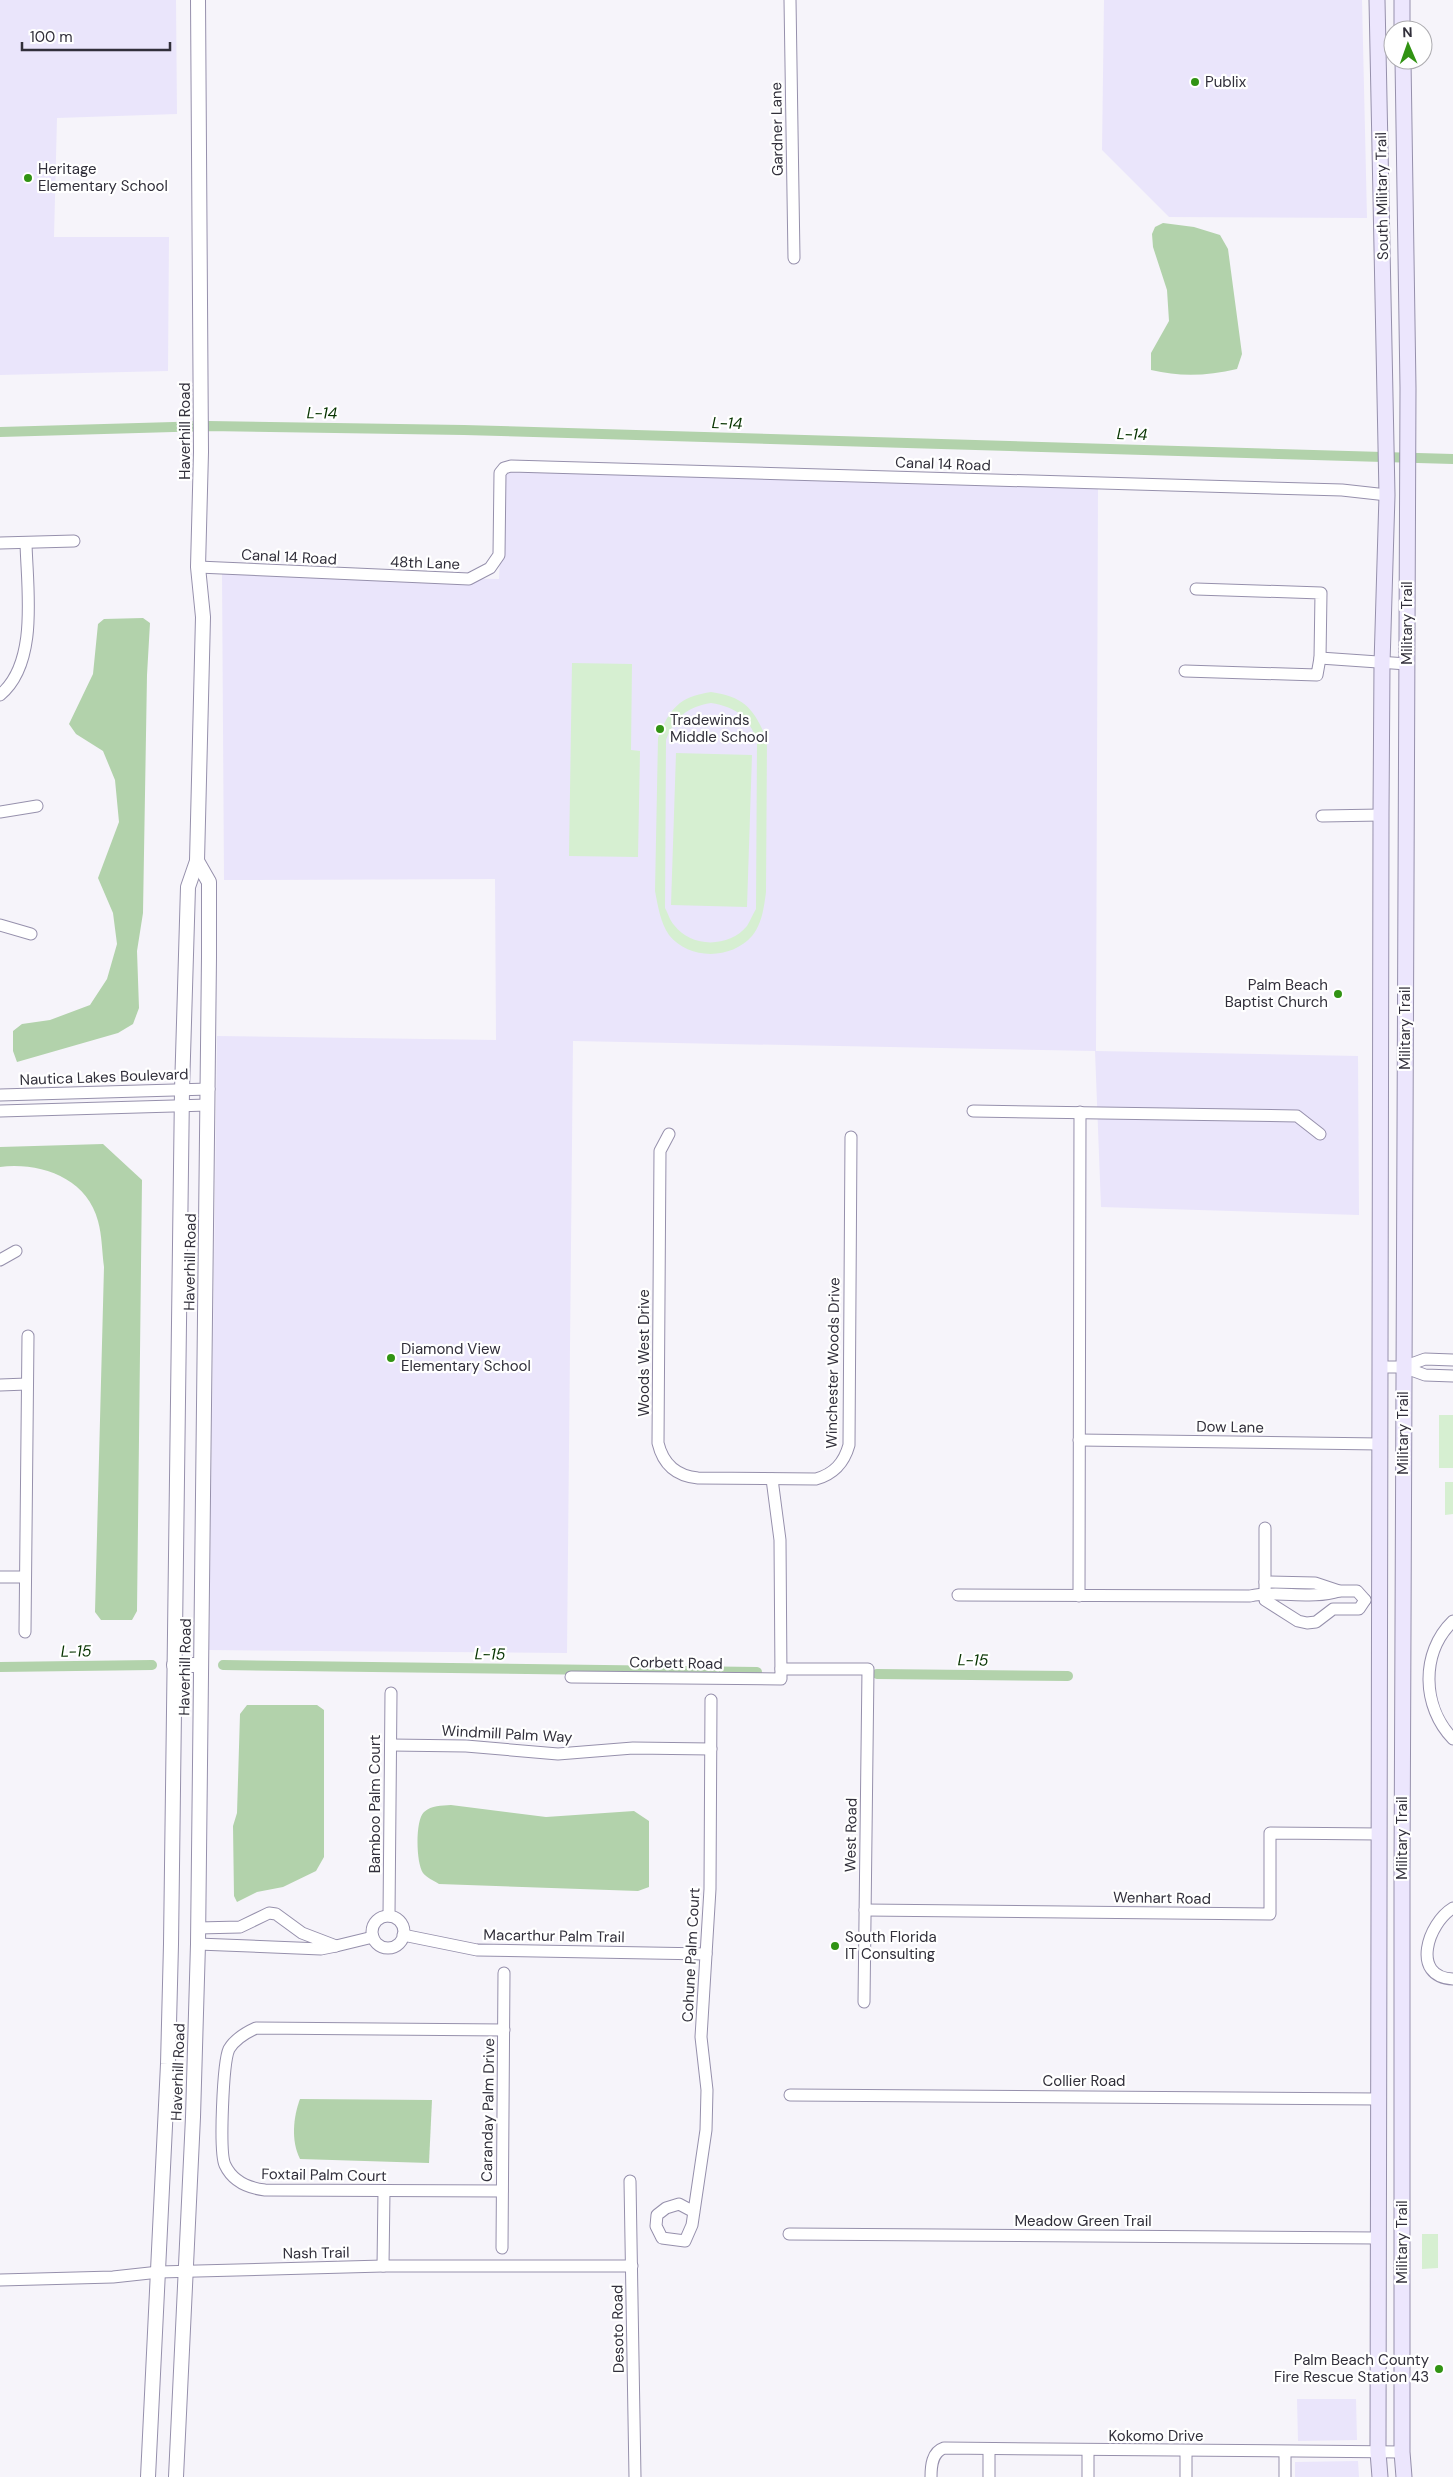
<svg xmlns="http://www.w3.org/2000/svg" width="1453" height="2477" font-family="'DM Sans',sans-serif">
<rect width="100%" height="100%" fill="#f6f4fa"/>
<g fill="#eae5fb">
<path d="M0 0H176L177 114 57 118 54 237H169L168 371 0 375Z"/>
<path d="M1104 0H1362L1367 218 1169 217 1102 150Z"/>
<path d="M504 472 1098 487 1096 1051 1358 1056 1359 1215 1101 1207 1095 1051 573 1041 567 1653 209 1650 217 1036 496 1040 495 879 224 880 222 574 499 579Z"/>
<path d="M1297 2399H1356L1357 2440 1298 2441Z"/>
<path d="M1358 2461 1359 2477H1295V2462Z"/>
</g>
<g fill="#d6efd1" fill-rule="evenodd">
<path d="M572 663 632 664 631 750 640 751 638 857 569 856Z"/>
<path d="M711 692C745 697 754 709 767 740L766 892C764 907 762 924 752 936 731 960 689 960 669 935 660 922 658 906 655 891L658 738C670 708 679 697 711 692ZM711 703C736 707 749 717 757 741L756 909C753 914 750 921 747 926 729 948 691 948 674 925 670 921 668 913 665 908L666 740C675 717 687 707 711 703Z"/>
<path d="M676 753 752 755 747 907 671 905Z"/>
<rect x="1439" y="1415" width="14" height="53"/>
<path d="M1445 1482H1453V1514L1445 1515Z"/>
<path d="M1422 2234H1438V2268L1422 2269Z"/>
</g>
<g fill="#b2d2ab">
<path d="M1163 223 1194 227 1220 235 1228 249 1242 354 1237 369C1207 376 1180 377 1151 370V353L1169 321 1167 290 1153 247 1152 234 1155 227Z"/>
<path d="M143 618 150 623 147 675 143 913 137 951 139 1008 133 1024 118 1033 17 1062 13 1051V1031L22 1024 50 1020 90 1005 107 979 117 944 113 913 98 878 119 822 115 780 103 751 76 734 69 724 93 674 98 624 104 619Z"/>
<path d="M103 1144 142 1180 137 1611 132 1620H101L95 1612 104 1267C102 1252 102 1235 98 1221 87 1178 40 1162 0 1167V1147Z"/>
<path d="M247 1705H317L324 1710V1857L316 1871 283 1887 257 1892 237 1902 234 1896 233 1826 237 1813 240 1714Z"/>
<path d="M451 1805 546 1817 634 1811 649 1821V1887L638 1891 439 1884C434 1881 426 1877 423 1873 416 1863 415 1820 424 1812 432 1805 441 1806 451 1805Z"/>
<path d="M300 2099 432 2100 429 2163 300 2159C291 2141 293 2118 300 2099Z"/>
</g>
<g fill="none" stroke-linecap="round" stroke-linejoin="round">
<g stroke="#b2d2ab" stroke-width="10">
<path d="M0 432 208 426 464 430 1453 459"/>
<path d="M223 1665 757 1672"/>
<path d="M0 1667 152 1665"/>
<path d="M877 1674 1068 1676"/>
</g>
<g stroke="#9690ac" stroke-width="13">
<g id="minor">
<path d="M790 0 794 258"/>
<path d="M0 543 74 541"/>
<path d="M198 567 469 579 490 568 499 555 500 473 504 468 511 466 1342 490 1387 495"/>
<path d="M1320 658 1407 664"/>
<path d="M1185 671 1317 675 1320 658 1321 593 1196 589"/>
<path d="M0 695C39 663 27 588 26 543"/>
<path d="M0 812 37 806"/>
<path d="M1322 816 1381 815"/>
<path d="M0 925 31 934"/>
<path d="M0 1095 209 1089"/>
<path d="M0 1111 208 1105"/>
<path d="M973 1111 1297 1116 1320 1134"/>
<path d="M669 1134 660 1151 658 1443C663 1464 676 1476 698 1478L816 1479C834 1474 844 1463 849 1445L851 1137"/>
<path d="M0 1260 16 1251"/>
<path d="M1381 1367H1403L1425 1359 1453 1360"/>
<path d="M1403 1367 1425 1375 1453 1376"/>
<path d="M0 1385 27 1384"/>
<path d="M1079 1440 1380 1444"/>
<path d="M1265 1528V1600L1298 1621 1307 1623 1316 1622 1333 1609H1359L1365 1600"/>
<path d="M0 1577H25"/>
<path d="M1265 1582 1315 1583 1339 1591H1357L1365 1600"/>
<path d="M958 1595 1250 1596C1279 1590 1311 1600 1339 1591"/>
<path d="M1079 1596 1080 1112"/>
<path d="M1453 1621C1420 1653 1422 1707 1453 1739"/>
<path d="M25 1632 28 1336"/>
<path d="M781 1669H868L864 2002"/>
<path d="M571 1677 781 1679 780 1540 772 1479"/>
<path d="M391 1745 466 1746 558 1754 633 1748 711 1749"/>
<path d="M1453 1908C1428 1923 1410 1977 1453 1979"/>
<path d="M865 1910 1270 1914V1833L1379 1834"/>
<path d="M389 1916 391 1693"/>
<circle cx="388" cy="1932" r="16"/>
<path d="M403 1935 477 1950 706 1954"/>
<path d="M198 1944 321 1949 336 1946 302 1933 276 1914 269 1913 240 1927 198 1928"/>
<path d="M336 1946 373 1937"/>
<path d="M790 2095 1378 2099"/>
<path d="M630 2181 635 2477"/>
<path d="M502 2191 265 2190C248 2188 233 2182 225 2165 219 2152 223 2062 229 2049 235 2039 245 2033 256 2028L504 2030"/>
<path d="M694 2212 679 2204 666 2208 657 2215 656 2226 662 2238 685 2241 692 2225 706 2130 707 2090 701 2037 710 1889 711 1700"/>
<path d="M789 2234 1377 2238"/>
<path d="M502 2248 504 1973"/>
<path d="M383 2266 384 2191"/>
<path d="M0 2280 113 2277 159 2272 383 2266H632"/>
<path d="M931 2477C931 2466 932 2452 944 2448L1402 2452"/>
<path d="M989 2477V2450"/>
<path d="M1088 2477V2451"/>
<path d="M1186 2477V2451"/>
<path d="M1285 2477V2452"/>
</g>
</g>
<g stroke="#9690ac" stroke-width="16">
<g id="tertiary">
<path d="M174 1665H201"/>
<path d="M148 2477 168 2064 171 1944 182 1090 188 887 197 861 203 617 198 567 201 452 198 0"/>
<path d="M176 2477 193 2117 198 1944 209 957V882L197 861"/>
</g>
</g>
<g stroke="#9690ac" stroke-width="17">
<g id="secondary">
<path d="M1377 0 1387 495 1382 664 1381 815 1378 2452 1380 2477"/>
<path d="M1402 0V30"/>
<path d="M1403 60 1408 388 1402 1876V2452L1404 2477"/>
</g>
</g>
<use href="#minor" stroke="#fff" stroke-width="11"/>
<use href="#tertiary" stroke="#fff" stroke-width="14"/>
<use href="#secondary" stroke="#ece6fd" stroke-width="15"/>
</g>
<g fill="#319313" stroke="#fff" stroke-width="2">
<circle cx="1195" cy="82" r="5"/>
<circle cx="28" cy="178" r="5"/>
<circle cx="660" cy="729" r="5"/>
<circle cx="1338" cy="994" r="5"/>
<circle cx="391" cy="1358" r="5"/>
<circle cx="835" cy="1946" r="5"/>
<circle cx="1439" cy="2369" r="5"/>
</g>
<g text-anchor="middle" dominant-baseline="central" stroke-width="4.5" stroke-linejoin="round" paint-order="stroke">
<g font-size="15" fill="#312f3a" stroke="#fff" text-anchor="start">
<text x="1205" y="82">Publix</text>
<text x="38" y="169">Heritage<tspan x="38" dy="17">Elementary School</tspan></text>
<text x="670" y="720">Tradewinds<tspan x="670" dy="17">Middle School</tspan></text>
<text x="1328" y="985" text-anchor="end">Palm Beach<tspan x="1328" dy="17">Baptist Church</tspan></text>
<text x="401" y="1349">Diamond View<tspan x="401" dy="17">Elementary School</tspan></text>
<text x="845" y="1937">South Florida<tspan x="845" dy="17">IT Consulting</tspan></text>
<text x="1429" y="2360" text-anchor="end">Palm Beach County<tspan x="1429" dy="17">Fire Rescue Station 43</tspan></text>
</g>
<g font-size="15" fill="#312f3a" stroke="#fff">
<text transform="translate(777 129) rotate(-91)">Gardner Lane</text>
<text transform="translate(1382 196) rotate(-91)">South Military Trail</text>
<text transform="translate(185 431) rotate(-90)">Haverhill Road</text>
<text transform="translate(943 464) rotate(2)">Canal 14 Road</text>
<text transform="translate(289 557) rotate(3)">Canal 14 Road</text>
<text transform="translate(425 563) rotate(2)">48th Lane</text>
<text transform="translate(1407 623) rotate(-90)">Military Trail</text>
<text transform="translate(1405 1028) rotate(-90)">Military Trail</text>
<text transform="translate(104 1077) rotate(-2)">Nautica Lakes Boulevard</text>
<text transform="translate(190 1262) rotate(-89)">Haverhill Road</text>
<text transform="translate(644 1353) rotate(-90)">Woods West Drive</text>
<text transform="translate(833 1363) rotate(-89)">Winchester Woods Drive</text>
<text transform="translate(1230 1427) rotate(1)">Dow Lane</text>
<text transform="translate(1403 1433) rotate(-90)">Military Trail</text>
<text transform="translate(676 1663) rotate(1)">Corbett Road</text>
<text transform="translate(185 1667) rotate(-89)">Haverhill Road</text>
<text transform="translate(507 1734) rotate(3)">Windmill Palm Way</text>
<text transform="translate(375 1804) rotate(-90)">Bamboo Palm Court</text>
<text transform="translate(851 1835) rotate(-89)">West Road</text>
<text transform="translate(1402 1838) rotate(-90)">Military Trail</text>
<text transform="translate(1162 1898) rotate(1)">Wenhart Road</text>
<text transform="translate(554 1936) rotate(1)">Macarthur Palm Trail</text>
<text transform="translate(691 1955) rotate(-87)">Cohune Palm Court</text>
<text transform="translate(178 2072) rotate(-88)">Haverhill Road</text>
<text x="1084" y="2081">Collier Road</text>
<text transform="translate(488 2110) rotate(-89)">Caranday Palm Drive</text>
<text transform="translate(324 2175) rotate(1)">Foxtail Palm Court</text>
<text x="1083" y="2221">Meadow Green Trail</text>
<text transform="translate(1402 2242) rotate(-90)">Military Trail</text>
<text transform="translate(316 2253) rotate(-1)">Nash Trail</text>
<text transform="translate(618 2329) rotate(-91)">Desoto Road</text>
<text x="1156" y="2436">Kokomo Drive</text>
</g>
<g font-size="16" font-style="italic" fill="#073400" stroke="#fff">
<text transform="translate(322 413) rotate(1)">L-14</text>
<text transform="translate(727 423) rotate(2)">L-14</text>
<text transform="translate(1132 434) rotate(2)">L-14</text>
<text transform="translate(76 1651) rotate(-1)">L-15</text>
<text transform="translate(490 1654) rotate(1)">L-15</text>
<text transform="translate(973 1660) rotate(1)">L-15</text>
</g>
</g>
<g transform="translate(1408 45) rotate(358)"><circle r="24" fill="#ffffff" stroke="#adacb0"/>
<path d="M0-4L9 19L0 12L-9 19Z" fill="#319313"/>
<text y="-8" font-size="14" font-weight="bold" text-anchor="middle" fill="#312f3a">N</text>
</g>
<path d="M22 42v8h148v-8" fill="none" stroke="#312f3a" stroke-width="2.5"/>
<text x="30" y="42" font-size="15" fill="#312f3a" stroke="#ffffff" stroke-width="4" paint-order="stroke">100 m</text>
</svg>
